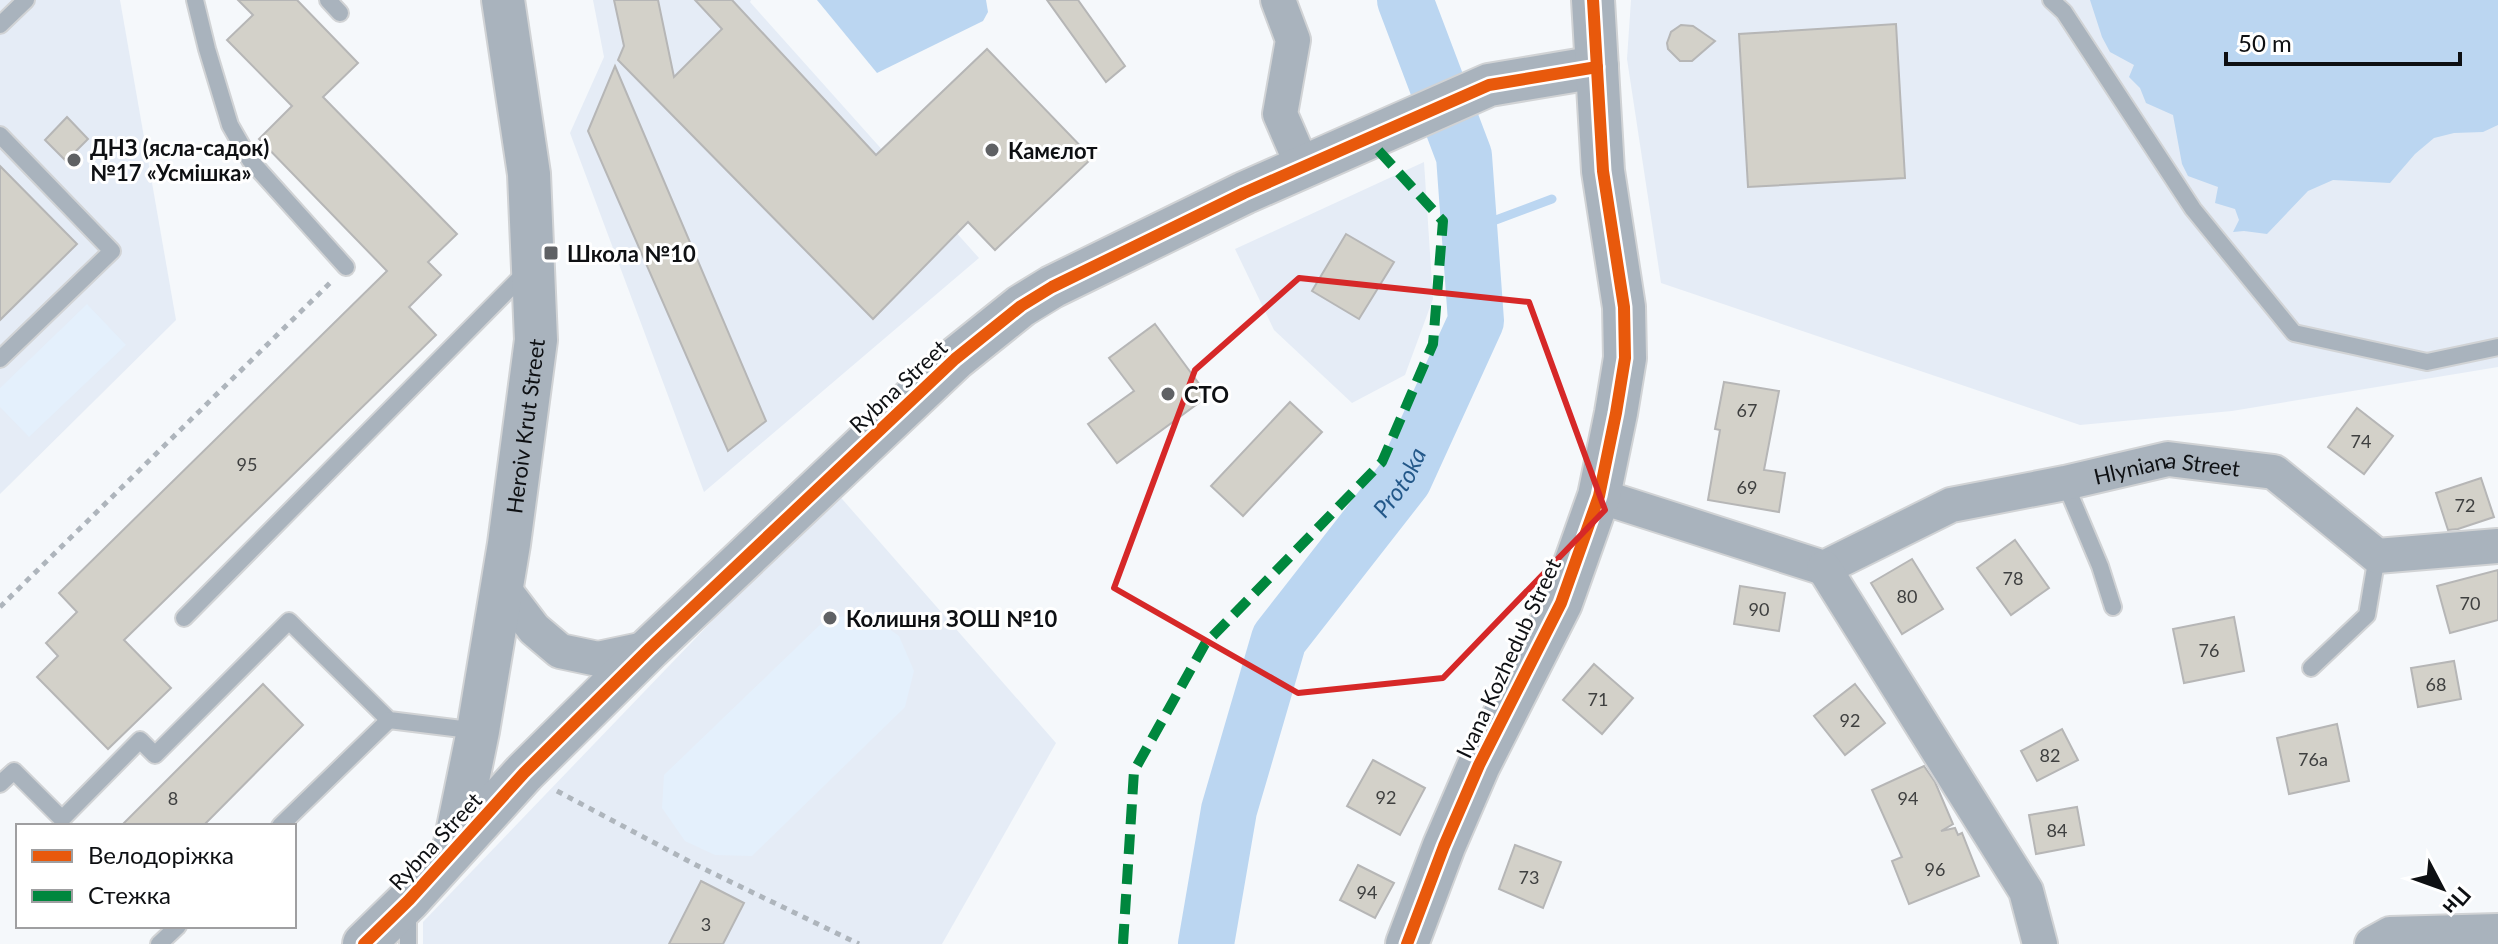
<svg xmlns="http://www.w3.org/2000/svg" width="2498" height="944" font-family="Lato,sans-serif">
<rect width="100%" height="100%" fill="#f5f8fb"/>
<g fill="#e5ecf6">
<path d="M0 0H120L176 320 0 494Z"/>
<path d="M593 0H751L750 2 979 258 704 492 570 133 604 57Z"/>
<path d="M1631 0H2498V367L2232 411 2080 425 1661 283 1627 59Z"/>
<path d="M1424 162 1433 299 1405 375 1352 403 1274 330 1235 249Z"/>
<path d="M836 492 1056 743 942 944H423V922Z"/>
</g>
<g fill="#e4f0fc">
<path d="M87 304 126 345 29 437 0 407V388Z"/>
<path d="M866 613 899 636 914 671 905 707 752 856 715 855 685 841 662 808 664 775 826 619Z"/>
</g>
<g fill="#bbd6f1">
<path d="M817 0H986L988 12 983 21 877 73Z"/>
<path d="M2090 0H2498V125L2483 132 2454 133 2434 138 2415 154 2390 183 2333 180 2308 191 2267 234 2244 231 2233 232 2239 220 2235 209 2215 203 2218 187 2188 176 2182 164 2173 115 2146 103 2140 88 2129 77 2134 65 2110 52 2102 37Z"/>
</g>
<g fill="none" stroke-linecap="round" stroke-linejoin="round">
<path stroke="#bbd6f1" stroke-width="9" d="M1469 230 1552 199"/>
<path stroke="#bbd6f1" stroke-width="56" id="s1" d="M1206 944 1229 810 1279 639 1404 479 1476 321 1464 156 1405 0"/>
</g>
<g fill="#d3d1c9" stroke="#b6b6b6" stroke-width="2">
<path d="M238 0H297L358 63 323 97 457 234 428 262 441 275 409 307 436 335 124 640 171 688 108 749 37 677 58 656 46 643 77 612 59 593 387 271 259 139 292 106 227 40 253 15Z"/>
<path d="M614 0H658L674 77 722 29 695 0H732L876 155 987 49 1092 158 995 250 968 222 873 319 618 60 624 46Z"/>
<path d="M1047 0H1078L1125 66 1106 82Z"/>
<path d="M1896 24 1905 178 1748 187 1739 34Z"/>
<path d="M1681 25 1693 26 1715 41 1692 61H1680L1668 49 1667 43 1671 32Z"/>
<path d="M615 66 766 421 728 451 588 131Z"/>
<path d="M67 117 88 139 66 161 45 140Z"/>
<path d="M0 166 77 244 0 320Z"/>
<path d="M1346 234 1394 262 1359 319 1312 291Z"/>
<path d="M1155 324 1208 396 1117 463 1088 424 1134 391 1109 358Z"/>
<path d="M1724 382 1779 391 1764 470 1785 473 1779 512 1708 500 1720 430 1715 429Z"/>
<path d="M1290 402 1322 432 1243 516 1211 486Z"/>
<path d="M2357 408 2393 436 2364 474 2328 447Z"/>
<path d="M2481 478 2494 517 2458 529 2448 530 2436 493Z"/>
<path d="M2015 540 2049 588 2011 615 1977 568Z"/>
<path d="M1912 559 1943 609 1902 634 1871 583Z"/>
<path d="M2498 570V620L2450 633 2437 586Z"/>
<path d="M1740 586 1785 593 1779 631 1734 624Z"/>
<path d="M2234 617 2244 671 2184 683 2173 629Z"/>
<path d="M2454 661 2461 699 2418 707 2411 668Z"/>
<path d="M1594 664 1633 698 1602 734 1563 700Z"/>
<path d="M263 684 303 725 203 826H121Z"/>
<path d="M1855 684 1885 723 1845 755 1814 716Z"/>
<path d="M2337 724 2349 781 2289 794 2277 738Z"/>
<path d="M2062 729 2078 760 2037 781 2021 751Z"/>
<path d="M1373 760 1425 788 1400 835 1347 806Z"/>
<path d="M1924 766 1935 782 1953 824 1941 831 1955 828 1958 835 1962 833 1979 876 1909 904 1892 861 1902 857 1872 790Z"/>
<path d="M2077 807 2084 845 2036 854 2029 815Z"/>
<path d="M1515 845 1561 862 1543 908 1499 889Z"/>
<path d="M1358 865 1394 883 1375 918 1340 900Z"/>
<path d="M701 881 744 903 723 944H669Z"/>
</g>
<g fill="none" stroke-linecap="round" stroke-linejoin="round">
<g stroke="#d1d3d5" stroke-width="20">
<g id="service">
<path d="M195 0 207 49 230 125 250 160 346 267"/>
<path d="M328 0 340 13"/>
<path d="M2051 0 2064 12 2193 209 2294 333 2427 362 2498 347"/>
<path d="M0 25 26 0"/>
<path d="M0 135 112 251 0 359"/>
<path d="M2065 483 2100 566 2113 607"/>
<path d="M184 618 526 272"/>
<path d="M2311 668 2367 615 2377 556"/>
<path d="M0 784 14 771 62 819 140 740 155 755 289 621 389 720 478 731"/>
<path d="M280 826 389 720"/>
<path d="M159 944 178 926"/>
<path d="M408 944V910"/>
</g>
</g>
<g stroke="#d1d3d5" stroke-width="38">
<g id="minor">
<path d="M1278 0 1293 40 1280 114 1303 167"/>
<path id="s2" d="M1599 496 1824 568 1951 505 2065 483 2168 459 2274 472 2377 556 2498 546"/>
<path d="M1824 568 2026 891 2040 944"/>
<path d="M502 587 534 629 560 651 598 659 650 648"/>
<path d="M2372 944 2390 934 2498 931"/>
</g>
</g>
<g stroke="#d1d3d5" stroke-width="46">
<g id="tertiary">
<path id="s3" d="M454 848 478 731 509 544 536 340 529 174 503 0"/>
<path d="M364 944 409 900 524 773 650 648 955 359 1021 306 1052 287 1244 193 1489 85 1597 67"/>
<path d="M1407 944 1444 846 1479 765 1561 603 1599 496 1616 413 1625 358 1624 307 1603 171 1593 0"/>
</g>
</g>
<g stroke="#aeb5bc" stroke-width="5" stroke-dasharray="6 6" stroke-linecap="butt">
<path d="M0 607 331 282"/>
<path d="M557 791 696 865 859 944"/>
</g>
<use href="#service" stroke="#a9b3bd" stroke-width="16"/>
<use href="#minor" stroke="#a9b3bd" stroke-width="34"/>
<use href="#tertiary" stroke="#a9b3bd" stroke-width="42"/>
<path stroke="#00873e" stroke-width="10" stroke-dasharray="20 10" stroke-linecap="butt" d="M1123 944 1134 771 1205 644 1382 462 1433 344 1443 221 1367 138"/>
<g stroke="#fff" stroke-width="17">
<g id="cycleway">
<path d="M364 944 409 900 524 773 650 648 955 359 1021 306 1052 287 1244 193 1489 85 1597 67"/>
<path d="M1407 944 1444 846 1479 765 1561 603 1599 496 1616 413 1625 358 1624 307 1603 171 1593 0"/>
</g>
</g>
<use href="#cycleway" stroke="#e8590c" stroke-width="12"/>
</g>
<path fill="none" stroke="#d62828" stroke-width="6" stroke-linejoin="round" d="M1299 278 1529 302 1605 510 1443 678 1298 693 1114 588 1195 370Z"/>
<g fill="#5f6164" stroke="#fff" stroke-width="3">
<circle cx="992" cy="150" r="8"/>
<circle cx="74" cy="160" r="8"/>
<rect x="543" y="245" width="16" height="16" rx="4"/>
<circle cx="1168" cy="394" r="8"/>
<circle cx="830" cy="618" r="8"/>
</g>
<g text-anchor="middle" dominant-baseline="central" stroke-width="6" stroke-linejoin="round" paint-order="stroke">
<g font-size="18" fill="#3f4040">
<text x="1747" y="410">67</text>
<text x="2361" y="441">74</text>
<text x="247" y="464">95</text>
<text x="1747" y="487">69</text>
<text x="2465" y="505">72</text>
<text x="2013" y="578">78</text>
<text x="1907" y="596">80</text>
<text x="2470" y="603">70</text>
<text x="1759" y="609">90</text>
<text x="2209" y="650">76</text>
<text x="2436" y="684">68</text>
<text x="1598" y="699">71</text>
<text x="1850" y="720">92</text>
<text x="2050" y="755">82</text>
<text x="2313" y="759">76а</text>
<text x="1386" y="797">92</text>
<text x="173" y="798">8</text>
<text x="1908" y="798">94</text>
<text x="2057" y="830">84</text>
<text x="1935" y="869">96</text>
<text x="1529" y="877">73</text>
<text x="1367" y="892">94</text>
<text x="706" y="924">3</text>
</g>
<g font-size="22" font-weight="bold" fill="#0e1013" stroke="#fff" text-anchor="start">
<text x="90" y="147">ДНЗ (ясла-садок)<tspan x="90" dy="25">№17 «Усмішка»</tspan></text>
<text x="1008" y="150">Камєлот</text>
<text x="567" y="253">Школа №10</text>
<text x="1184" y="394">СТО</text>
<text x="846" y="618">Колишня ЗОШ №10</text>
</g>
<g font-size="22" fill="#0e1013" stroke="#fff">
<text transform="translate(898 386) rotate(-43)">Rybna Street</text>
<text stroke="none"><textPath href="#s3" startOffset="428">Heroiv Krut Street</textPath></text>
<text stroke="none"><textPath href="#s2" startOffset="598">Hlyniana Street</textPath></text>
<text transform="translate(1508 658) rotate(-65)">Ivana Kozhedub Street</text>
<text transform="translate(435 841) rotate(-47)">Rybna Street</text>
</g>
<g font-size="24" font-style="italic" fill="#235889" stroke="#fff">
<text stroke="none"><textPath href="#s1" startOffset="512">Protoka</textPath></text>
</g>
</g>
<rect x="16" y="824" width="280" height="104" fill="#ffffff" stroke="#9f9fa1" stroke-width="2"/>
<rect x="32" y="850" width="40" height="12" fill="#e8590c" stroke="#9f9fa1" stroke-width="2"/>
<text x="88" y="864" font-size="24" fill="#0e1013">Велодоріжка</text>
<rect x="32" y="890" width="40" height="12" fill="#00873e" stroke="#9f9fa1" stroke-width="2"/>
<text x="88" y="904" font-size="24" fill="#0e1013">Стежка</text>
<g transform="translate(2442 888) rotate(131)" stroke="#ffffff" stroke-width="6" paint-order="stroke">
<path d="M0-6L14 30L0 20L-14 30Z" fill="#0e1013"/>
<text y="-12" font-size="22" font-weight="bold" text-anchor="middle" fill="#0e1013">Пн</text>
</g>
<path d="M2226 52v12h234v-12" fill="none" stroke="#0e1013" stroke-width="4"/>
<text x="2238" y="52" font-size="24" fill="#0e1013" stroke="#ffffff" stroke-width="6" paint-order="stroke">50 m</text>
</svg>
